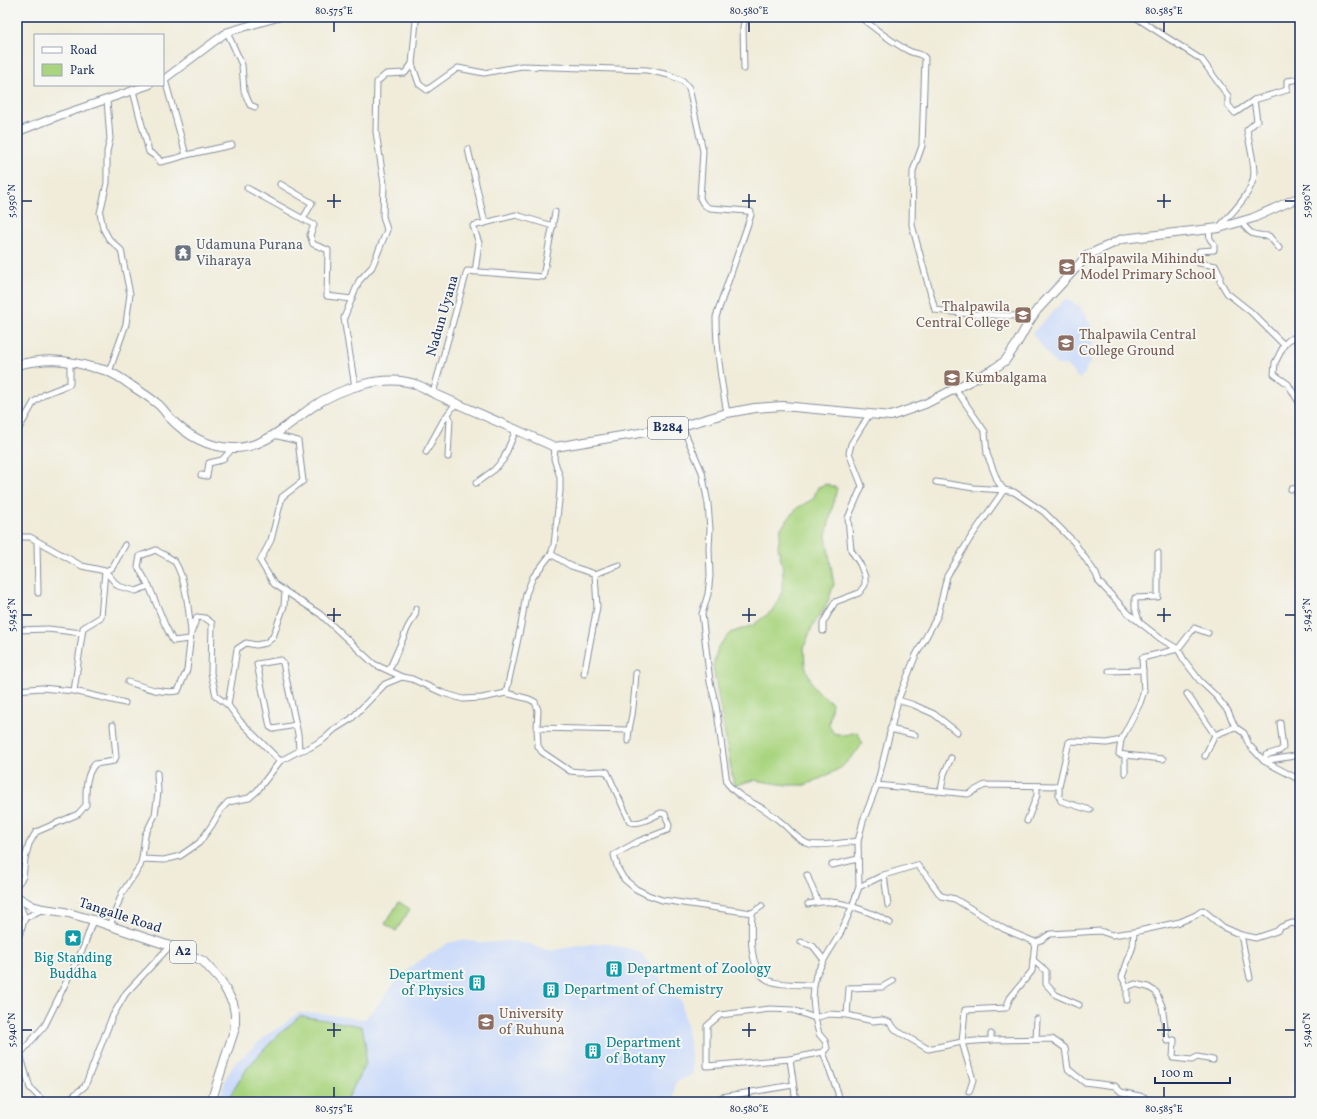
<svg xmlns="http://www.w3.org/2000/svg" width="1317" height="1119" font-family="Vollkorn,serif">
<rect width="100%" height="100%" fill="#f6f6f2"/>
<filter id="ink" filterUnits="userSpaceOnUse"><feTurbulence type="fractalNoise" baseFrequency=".025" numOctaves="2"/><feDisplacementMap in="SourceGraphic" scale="8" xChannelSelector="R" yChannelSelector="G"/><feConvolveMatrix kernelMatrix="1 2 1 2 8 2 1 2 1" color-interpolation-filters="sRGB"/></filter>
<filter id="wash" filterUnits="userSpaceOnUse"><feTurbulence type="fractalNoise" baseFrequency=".012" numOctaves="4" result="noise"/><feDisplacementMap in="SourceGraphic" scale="16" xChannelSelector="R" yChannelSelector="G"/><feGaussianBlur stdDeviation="0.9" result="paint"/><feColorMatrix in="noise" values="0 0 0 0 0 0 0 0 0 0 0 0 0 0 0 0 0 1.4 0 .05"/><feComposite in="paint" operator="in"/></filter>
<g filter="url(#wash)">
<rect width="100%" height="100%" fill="#f0ecd9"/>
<g fill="#ccdbfa">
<path d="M1065 299 1080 306 1093 329 1094 337 1090 349 1091 363 1087 366 1085 374 1079 379 1066 365H1056L1032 333Z"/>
<path d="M461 940 484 943 508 941 530 944 547 951 592 944 604 943 630 949 640 952 658 975 670 996 681 1000 690 1046 693 1074 675 1083 674 1102H219L226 1078 235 1063 268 1034 283 1025 298 1013H316L346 1017 365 1019 378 1004 395 983 413 965 448 943Z"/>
</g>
<g fill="#aad580" stroke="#62826f">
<path d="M827 484 837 488 826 536 834 584 827 604 812 627 804 647 805 666 814 688 832 703 829 724 833 733 844 735 857 732 862 741 859 749 842 767 826 776 805 785H787L753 780 734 786 713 667 718 647 730 633 753 625 772 611 782 592 783 570 778 546 781 528 797 508 813 499 818 487Z"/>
<path d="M399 902 410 909 396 931 385 924Z"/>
<path d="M300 1016 362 1026 366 1047 365 1064 347 1100 342 1102H226L248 1067 276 1037Z"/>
</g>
</g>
<g filter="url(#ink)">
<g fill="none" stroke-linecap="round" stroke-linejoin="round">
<g stroke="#868e9c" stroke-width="7">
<g id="minor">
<path d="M860 17C876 29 891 42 909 51 915 54 921 53 925 58L922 146 913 171 912 225 935 310 970 314 1016 316 1029 322"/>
<path d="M1135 17 1202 60 1228 96V105L1235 113 1254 100"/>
<path d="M227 32 242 65 244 91 250 105 255 107"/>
<path d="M412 64 419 84 427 90 458 68 484 73 522 66 647 70 669 75 683 81 689 88 703 151 700 198C703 204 704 206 710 208L747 211 751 212V215L716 317C716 349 721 381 727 413"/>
<path d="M744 69 743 27 745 17"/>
<path d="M165 80 186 155"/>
<path d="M133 91 149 152 158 158 160 162 177 158 186 155 232 145"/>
<path d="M107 100 110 139 107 152V183L100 213 103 228 109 239 121 250 130 294 126 324 109 372"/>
<path d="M468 149 485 223"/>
<path d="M280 184 312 203 303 219"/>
<path d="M247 188 314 225 310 235 313 244 328 250 327 296 352 299"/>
<path d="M1241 221C1250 235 1253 235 1269 236L1279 248"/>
<path d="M1219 227C1231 214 1254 192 1254 173 1254 161 1249 143 1247 130L1257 121 1254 100 1287 90V81L1300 79"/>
<path d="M1209 229 1210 239 1214 244V250L1199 251V263L1216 266 1220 275V281L1227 293 1251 312 1284 345 1275 363 1274 374 1288 384 1300 404"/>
<path d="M475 272 479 243 473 226 516 215 553 226"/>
<path d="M1284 345C1289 339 1292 337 1300 338"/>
<path d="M355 387 344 318 359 281 372 267 387 230 383 216 384 184 376 132 377 82 386 74 405 73 412 64 416 21 414 17"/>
<path d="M955 388 985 432 987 454 998 482 1004 490 1014 492 1044 512 1074 542 1096 574 1099 582 1129 614 1161 639 1178 649 1184 660 1200 681 1215 695 1228 711 1235 727 1244 733 1249 745 1264 761 1300 780"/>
<path d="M433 393 467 271 543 277 555 212"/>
<path d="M682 426 702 472 708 504 710 529 709 548 710 576 708 594 702 614 710 682 716 705 727 783C737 796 749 801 762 808 769 812 776 818 782 823 791 830 797 840 809 844 819 847 846 842 858 841"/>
<path d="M17 432 34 402 45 394 70 384V361"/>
<path d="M274 435 298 441 303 481 282 497 271 540 260 561 274 584 320 614 374 664 402 677"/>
<path d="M426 452 443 421 448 414"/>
<path d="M448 457 450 419 448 414 456 403"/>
<path d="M201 475 207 476 209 463 222 460 233 448"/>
<path d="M936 482 974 488 1004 490"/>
<path d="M476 483 494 470 503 460 516 430"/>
<path d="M1291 489 1300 488"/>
<path d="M17 537H30L82 566 105 571 112 568 125 545"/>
<path d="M37 542 38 593"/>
<path d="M551 554 571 566 595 574 597 607 584 674"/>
<path d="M105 571 118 586 136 591 149 586"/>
<path d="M595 574 619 565"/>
<path d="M1139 621 1135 608V598L1158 597V553"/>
<path d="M17 630 48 629 82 633"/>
<path d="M823 631V623L835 602 859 593 865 585V577L860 564 851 550 848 518 862 486 849 453 851 444 869 415"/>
<path d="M190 639 173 641 165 625 149 586 138 567 140 556 156 550C161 554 171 557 175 562 186 580 189 612 191 632"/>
<path d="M281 660 283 663 296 725 273 729 270 727 257 664Z"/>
<path d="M389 670 408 627 415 615 416 609"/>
<path d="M1109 671 1143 670"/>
<path d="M128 682C144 687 161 694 178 691L187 670 191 633 197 617 205 618 212 623 211 673 216 696 228 705 240 721 280 761 299 751 309 748 324 739 335 729 351 719 385 684 402 677 412 679 443 693 463 699 482 698 506 693 529 699 535 702 538 710 537 728 538 746 542 752 570 771 580 772 603 771 607 772 630 822C640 825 652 817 661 813L665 814 669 825 668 830 639 841 614 855 618 869 624 879 636 889 648 895 662 900 752 913"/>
<path d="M17 690 41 688 74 691 125 703"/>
<path d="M74 691 83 628 101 617 105 571"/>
<path d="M506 693 521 625 526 594 533 577 551 554 554 545 560 491V477L554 459 555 447"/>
<path d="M1187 694 1215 735"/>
<path d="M898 700 914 705 934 714 957 732"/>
<path d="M228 705 237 649 246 643 256 645 266 643 273 637 284 606 285 591"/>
<path d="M1280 723 1283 748 1279 751 1266 755 1264 761 1300 755"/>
<path d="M296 725 298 734 299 751"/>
<path d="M537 728 628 730"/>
<path d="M890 729 915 735"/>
<path d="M1121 740 1119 754 1125 755V773"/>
<path d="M628 741C628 732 630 724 632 715 634 701 635 687 636 673"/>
<path d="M1125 755 1163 759"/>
<path d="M1205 756 1215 735 1235 727"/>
<path d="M877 785 968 794 985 785 1059 786 1069 742 1073 741 1107 743 1121 740 1140 703 1144 691 1142 658 1178 649 1194 628 1208 633"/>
<path d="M1059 786V796L1061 801 1090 810"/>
<path d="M941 791 944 774 951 758"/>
<path d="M1027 821 1037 795V786"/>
<path d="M142 859 164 860 180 856 199 843 212 825 220 811 228 802 249 798 257 791 280 761"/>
<path d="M832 865 858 859"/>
<path d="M807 875 818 902"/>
<path d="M884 875 888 905"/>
<path d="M17 885 23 877 25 859 29 844 36 832 78 814 86 805C86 789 85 776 95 764L114 761 116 757 113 725"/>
<path d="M859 887 884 875 917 865 926 875 941 896 955 899 1004 929 1035 942 1041 940 1050 934 1100 931 1112 935 1134 932 1180 922 1196 915 1203 910 1223 927 1241 935 1256 938 1277 931 1281 927 1292 923 1300 925"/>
<path d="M17 898 25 918 17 941"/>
<path d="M808 904C816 903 823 901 831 902 846 903 877 914 890 923"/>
<path d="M762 906 752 913C751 931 748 970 768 980 779 986 801 984 814 985"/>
<path d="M25 918 43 909"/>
<path d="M110 926 122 893 140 866 142 859 145 835 155 815 158 792 157 773"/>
<path d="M1241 935 1250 978"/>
<path d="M801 942 813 946 824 960"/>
<path d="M1033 960 1046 971V984L1056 995 1079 1005"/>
<path d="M1127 987 1135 984 1148 987 1156 992 1162 1006 1167 1041 1174 1040 1173 1058 1192 1060 1197 1057 1213 1060"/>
<path d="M1127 1000V987L1122 977 1133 946 1134 932"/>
<path d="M847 1015 849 988 882 987 893 981"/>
<path d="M991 1034V1040L962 1042 965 1010 1006 1008 1010 998 1032 971 1035 942"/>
<path d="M1036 1039 1037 1019"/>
<path d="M991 1040 1052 1039 1065 1048 1068 1069 1084 1082 1115 1086 1121 1092 1144 1097"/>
<path d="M823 1052 790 1059 707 1066V1026L720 1015 770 1009 793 1010 815 1018 828 1014 847 1015 873 1021 882 1020 889 1022 897 1031 928 1049 962 1042 973 1080 969 1092"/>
<path d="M790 1059 796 1102"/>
<path d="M44 1102 30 1088 20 1054 45 1025 84 946 93 920"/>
<path d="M49 1102 67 1101 85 1086 112 1017 126 993 170 946"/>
<path d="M716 1102 722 1097 793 1085"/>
<path d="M839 1102 838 1093 823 1052 827 1048 825 1041 819 1034 815 1018 813 999 814 985 816 975 824 960 841 932 852 907 859 887 858 841 863 821 877 785 898 700 915 657 938 615 947 576 971 537 1004 490"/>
</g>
</g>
<g stroke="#868e9c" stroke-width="9">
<g id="secondary">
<path d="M163 80 227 32 279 17"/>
<path d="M17 132 61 115 149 85"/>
</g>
</g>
<g stroke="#868e9c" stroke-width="10">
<path id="primary" d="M17 365C46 358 63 359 91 367 97 368 104 369 109 372 117 375 125 381 132 386 141 392 151 398 159 405 163 409 166 413 169 417 186 435 206 447 232 448 263 449 287 425 311 408 339 388 387 372 420 386 425 388 429 391 433 393L555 447 682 426 727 413 755 408 783 406 891 416 925 404 992 370 1005 361 1016 345 1029 322 1037 310 1088 255 1122 239 1219 228 1253 218 1300 197"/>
</g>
<g stroke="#868e9c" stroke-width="10">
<path id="trunk" d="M17 897 32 906 43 909 65 912 93 920 170 946 203 961 221 981 233 1003 235 1014V1028L211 1102"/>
</g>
<use href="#minor" stroke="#fff" stroke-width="5"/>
<use href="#secondary" stroke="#fff" stroke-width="7"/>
<use href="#primary" stroke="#fff" stroke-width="8"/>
<use href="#trunk" stroke="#fff" stroke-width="8"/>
</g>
</g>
<path fill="none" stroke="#1b2f5e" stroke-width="1.5" d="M334 22V32M749 22V32M1164 22V32M334 194V208M749 194V208M1164 194V208M22 201H32M327 201H341M742 201H756M1157 201H1171M1285 201H1295M334 608V622M749 608V622M1164 608V622M22 615H32M327 615H341M742 615H756M1157 615H1171M1285 615H1295M334 1023V1037M749 1023V1037M1164 1023V1037M22 1030H32M327 1030H341M742 1030H756M1157 1030H1171M1285 1030H1295M334 1087V1097M749 1087V1097M1164 1087V1097"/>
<defs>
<g id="temple-square" transform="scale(0.9)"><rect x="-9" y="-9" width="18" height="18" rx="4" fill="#6b7280" stroke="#f6f6f2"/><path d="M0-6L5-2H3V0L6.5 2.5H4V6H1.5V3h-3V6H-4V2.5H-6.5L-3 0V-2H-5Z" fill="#fff"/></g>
<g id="school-square" transform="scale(0.9)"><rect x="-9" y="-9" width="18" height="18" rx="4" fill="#8d6e63" stroke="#f6f6f2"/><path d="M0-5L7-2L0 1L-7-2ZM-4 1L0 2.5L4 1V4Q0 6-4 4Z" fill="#fff"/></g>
<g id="sight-square" transform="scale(0.9)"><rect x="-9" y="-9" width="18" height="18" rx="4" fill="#0f9aa8" stroke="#f6f6f2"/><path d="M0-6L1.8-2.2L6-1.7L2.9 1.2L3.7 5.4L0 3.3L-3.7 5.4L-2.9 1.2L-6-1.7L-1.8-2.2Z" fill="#fff"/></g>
<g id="building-square" transform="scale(0.9)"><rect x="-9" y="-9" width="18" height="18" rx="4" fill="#0f9aa8" stroke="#f6f6f2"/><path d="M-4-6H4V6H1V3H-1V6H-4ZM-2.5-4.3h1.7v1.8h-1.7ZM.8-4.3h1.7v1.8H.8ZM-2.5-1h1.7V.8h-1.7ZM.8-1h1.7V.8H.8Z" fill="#fff"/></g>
<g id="university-square" transform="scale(0.9)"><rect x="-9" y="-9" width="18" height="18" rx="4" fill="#8d6e63" stroke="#f6f6f2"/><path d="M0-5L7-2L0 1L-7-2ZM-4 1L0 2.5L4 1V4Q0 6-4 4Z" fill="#fff"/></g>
</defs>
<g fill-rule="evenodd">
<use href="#temple-square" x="183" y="253"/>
<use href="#school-square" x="1067" y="267"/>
<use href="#school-square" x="1023" y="315"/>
<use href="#school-square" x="1066" y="343"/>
<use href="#school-square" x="952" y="378"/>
<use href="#sight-square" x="73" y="938"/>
<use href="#building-square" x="614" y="969"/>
<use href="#building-square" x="477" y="983"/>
<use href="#building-square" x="551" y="990"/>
<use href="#university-square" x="486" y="1022"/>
<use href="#building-square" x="593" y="1051"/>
</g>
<g text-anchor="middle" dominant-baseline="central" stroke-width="4" stroke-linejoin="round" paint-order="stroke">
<g fill="#f6f6f2" stroke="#5d6b8a" stroke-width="1">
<rect x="648" y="417" width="40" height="22" rx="3"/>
<rect x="170" y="941" width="26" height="22" rx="3"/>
</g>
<g font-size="13" font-weight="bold" fill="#1b2f5e">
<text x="668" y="428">B284</text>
<text x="183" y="952">A2</text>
</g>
<g font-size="14" fill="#5b616d" stroke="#f6f6f2" text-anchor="start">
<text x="196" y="245">Udamuna Purana<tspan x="196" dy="16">Viharaya</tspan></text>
</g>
<g font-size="14" fill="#785e54" stroke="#f6f6f2" text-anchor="start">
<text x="1080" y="259">Thalpawila Mihindu<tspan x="1080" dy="16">Model Primary School</tspan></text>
<text x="1010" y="307" text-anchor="end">Thalpawila<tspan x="1010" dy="16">Central College</tspan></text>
<text x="1079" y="335">Thalpawila Central<tspan x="1079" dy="16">College Ground</tspan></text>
<text x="965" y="378">Kumbalgama</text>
<text x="499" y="1014">University<tspan x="499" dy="16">of Ruhuna</tspan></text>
</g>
<g font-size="14" fill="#1b2f5e" stroke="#f6f6f2">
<text transform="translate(443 316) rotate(-74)">Nadun Uyana</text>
<text transform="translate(120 916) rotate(18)">Tangalle Road</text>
</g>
<g font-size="14" fill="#0d838f" stroke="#f6f6f2" text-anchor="start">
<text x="73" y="958" text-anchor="middle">Big Standing<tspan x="73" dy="16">Buddha</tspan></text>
<text x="627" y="969">Department of Zoology</text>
<text x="464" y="975" text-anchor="end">Department<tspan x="464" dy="16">of Physics</tspan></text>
<text x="564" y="990">Department of Chemistry</text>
<text x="606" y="1043">Department<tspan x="606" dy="16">of Botany</tspan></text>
</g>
</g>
<rect width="1317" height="1119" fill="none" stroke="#f6f6f2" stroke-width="44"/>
<rect x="34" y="34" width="130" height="52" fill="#f6f6f2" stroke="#9ea6b7"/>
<rect x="42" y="47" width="20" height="6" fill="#ffffff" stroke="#9ea6b7"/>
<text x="70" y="54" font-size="12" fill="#1b2f5e">Road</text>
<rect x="42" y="64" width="20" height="12" fill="#aad580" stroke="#9ea6b7"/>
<text x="70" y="74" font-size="12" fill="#1b2f5e">Park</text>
<path d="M1155 1077v6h75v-6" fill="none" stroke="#1b2f5e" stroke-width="2"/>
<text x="1161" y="1077" font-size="12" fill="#1b2f5e" stroke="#f6f6f2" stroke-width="3" paint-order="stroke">100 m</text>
<rect x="22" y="22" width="1273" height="1075" fill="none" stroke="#1b2f5e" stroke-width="1.5"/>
<g font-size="10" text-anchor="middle" fill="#1b2f5e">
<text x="334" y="14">80.575°E</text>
<text x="749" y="14">80.580°E</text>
<text x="1164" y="14">80.585°E</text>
<text transform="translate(11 201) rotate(-90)" y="4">5.950°N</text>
<text transform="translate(1306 201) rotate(-90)" y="4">5.950°N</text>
<text transform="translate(11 615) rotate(-90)" y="4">5.945°N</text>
<text transform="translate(1306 615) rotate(-90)" y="4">5.945°N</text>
<text transform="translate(11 1030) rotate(-90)" y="4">5.940°N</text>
<text transform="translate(1306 1030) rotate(-90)" y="4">5.940°N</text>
<text x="334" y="1112">80.575°E</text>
<text x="749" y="1112">80.580°E</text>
<text x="1164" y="1112">80.585°E</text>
</g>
</svg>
